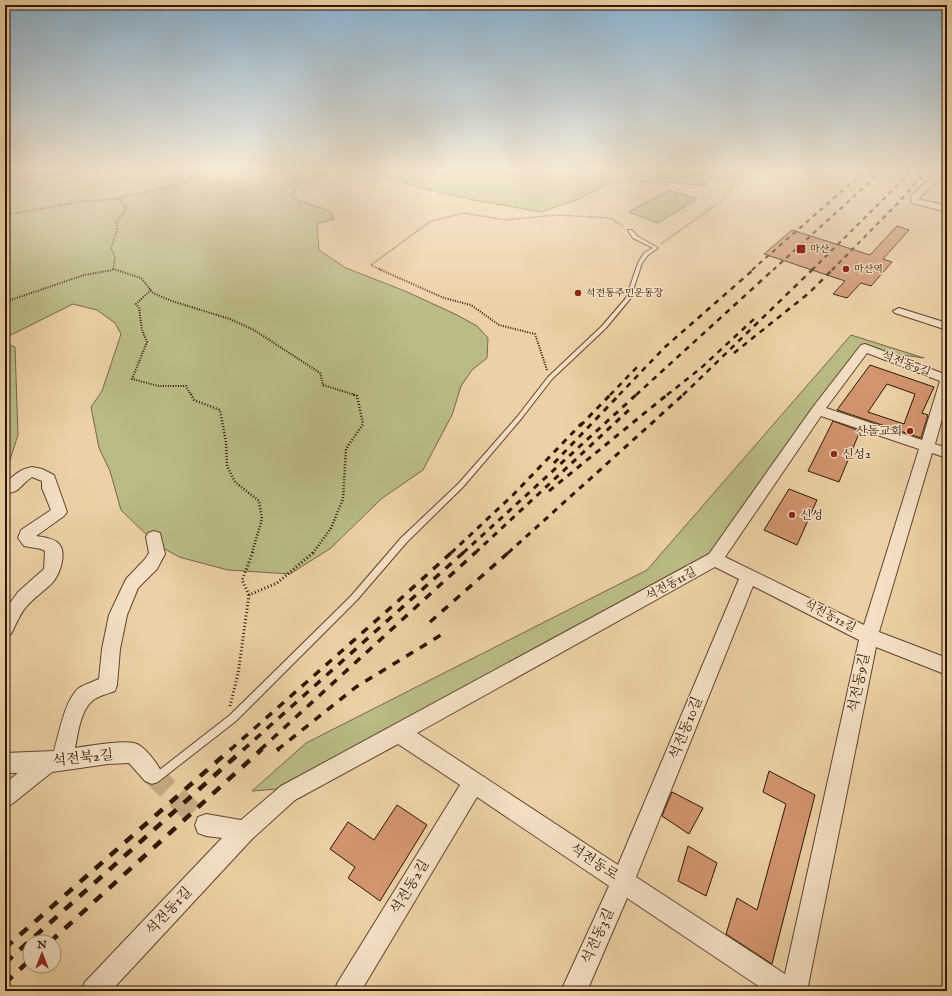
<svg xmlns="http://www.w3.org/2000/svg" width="952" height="996" font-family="'IM FELL English','Noto Serif KR',serif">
<rect width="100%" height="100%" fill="#edd0a5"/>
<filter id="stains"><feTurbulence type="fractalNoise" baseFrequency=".005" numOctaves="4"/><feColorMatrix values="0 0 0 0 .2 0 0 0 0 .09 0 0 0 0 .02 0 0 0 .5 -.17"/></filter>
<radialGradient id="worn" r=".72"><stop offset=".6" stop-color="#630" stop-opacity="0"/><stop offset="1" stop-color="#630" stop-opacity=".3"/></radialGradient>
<g fill="#babb85" stroke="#746944">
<path d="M5 169H312L301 177 292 198 330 211 334 219 317 224 319 250 346 268 405 291 457 315 477 326 488 338 487 358 472 370 461 386 452 415 423 470 381 499 331 548 290 574 228 570 179 557 156 544 121 510 110 471 99 448 91 407 102 391 121 334 115 323 97 310 73 304 5 338Z"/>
<path d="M362 169H716L710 180 704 186 668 182 626 181 606 184 579 199 542 212 473 200 422 188Z"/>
<path d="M669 190 697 199 658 223 629 212Z"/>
<path d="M851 335 924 358 861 349 700 567 289 788 252 791 306 743 647 570Z"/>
<path d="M5 343 15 347 18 435 8 466 5 467Z"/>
</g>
<g fill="#d29570" stroke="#2f1702" fill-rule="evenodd">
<path d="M897 226 909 230 883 259 892 262 871 286 861 283 847 298 833 294 845 281 764 254 792 230 870 255Z"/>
<path d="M870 365 934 387 922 413 928 415 921 438 837 410ZM887 384 915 394 904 424 868 412Z"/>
<path d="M833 421 860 431 839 482 808 471Z"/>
<path d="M789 489 817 500 797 545 764 530Z"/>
<path d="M769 771 815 795 772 964 726 934 737 898 757 910 786 804 763 792Z"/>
<path d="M672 792 703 808 689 834 662 816Z"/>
<path d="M397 805 427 825 380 901 348 878 355 867 330 849 348 822 374 840Z"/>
<path d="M688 846 717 863 706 896 678 881Z"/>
</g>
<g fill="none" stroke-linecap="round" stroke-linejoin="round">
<path stroke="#c7ab84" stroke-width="22" stroke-dasharray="22 12" stroke-linecap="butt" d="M152 774 206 825"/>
<g stroke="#5e452b" stroke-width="2">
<path id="service" d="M628 230H632L637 236 658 248 648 255 642 263 630 299 606 328 552 379 521 419 463 487 407 542 357 600 236 721 159 781 156 783 153 781 151 778 153 775 230 715 351 596 401 538 459 483 517 417 548 377 602 326 626 298 638 263 644 253 653 248 633 238 628 231Z"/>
</g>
<g stroke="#5e452b" stroke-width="2">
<g id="minor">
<path d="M940 169H947V172L919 198V199L947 206V212L912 203 911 201 912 195Z"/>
<path d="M899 308 947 323V330L895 313 893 311Z"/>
<path d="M865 344 947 375V401L935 444 947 448V458L932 453 879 632 947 658V675L876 647 807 991H766L627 898 587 991H561L609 886 477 797 361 991H334L338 982 460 785 398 744 295 800 252 839 111 991H81L85 982 222 838 206 836 198 833 195 825 198 817 206 814 241 820 281 786 709 554 813 407 861 345ZM867 353 940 381 922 440 826 408ZM821 416 919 449 864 625 725 557ZM715 567 739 579 618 865 417 733ZM753 586 859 640 785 974 636 877Z"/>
<path d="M32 467 42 469 54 475 67 512 64 516 36 536C43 537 54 538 59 544 67 553 60 574 53 582 45 591 34 597 26 607 19 615 16 625 11 634L5 637V610L18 592 44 569 45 551 41 549 24 546 18 538 21 530 51 510 42 488V481L32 477C22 483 17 496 5 492V484C14 475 20 469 32 467Z"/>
<path d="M154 531 160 533 165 554 157 569 138 588 127 615 120 649 117 685 115 691C107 694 98 696 92 701 80 712 78 734 75 748 90 746 119 740 134 743 144 745 159 765 162 774L159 781 152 784 145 781 129 763 108 764 52 772 12 804 5 808V783L18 773H5V753L54 751C59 734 65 699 79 688 85 684 93 682 99 679L102 649 109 615 126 579 145 559 149 553 146 537 148 533Z"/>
</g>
</g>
<g stroke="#2f1702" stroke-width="1.5" stroke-dasharray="0.5 1" stroke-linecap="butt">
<path d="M732 173 742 169"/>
<path d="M5 215 85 201 114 199 176 185 199 175V169"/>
<path d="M661 244 728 196 735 179 730 169"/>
<path d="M113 270 115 257 111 248 117 230 116 222 125 211V205L118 198"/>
<path d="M381 270 371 265 431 221 464 213 505 220 555 215 611 218 624 227"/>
</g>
<g stroke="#2f1702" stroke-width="2" stroke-dasharray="1 1.5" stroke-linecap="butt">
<path d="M113 269 141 278 153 293 172 301 230 319 254 330 320 373 323 385 355 395"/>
<path d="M379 269 444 298 471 305 499 325 535 334 547 370"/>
<path d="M151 290 136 304 139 308 142 330 147 342 132 379 159 386H186L191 395"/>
<path d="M5 302 84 275 113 270"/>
</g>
<g stroke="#2f1702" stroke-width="2.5" stroke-dasharray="1 2" stroke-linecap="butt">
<path d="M191 394 194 400 220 410 226 442 227 466 235 482 259 501 262 519 252 553"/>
<path d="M313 553 331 528 343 499 346 449 363 424 357 396 352 394"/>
</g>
<g stroke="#2f1702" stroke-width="3" stroke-dasharray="1 2.5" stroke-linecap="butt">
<path d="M249 595 242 580 253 552"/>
<path d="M230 706 238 674 249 595 277 583 314 552"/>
</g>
<use href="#service" fill="#f3e0c4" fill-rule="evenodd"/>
<use href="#minor" fill="#f3e0c4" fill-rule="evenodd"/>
<g stroke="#2f1702" stroke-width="2" stroke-dasharray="4.5 4.5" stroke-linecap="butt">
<path d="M752 270 867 169"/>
<path d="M773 270 884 169"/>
<path d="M812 270 914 169"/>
<path d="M832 270 898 203 921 177 926 169"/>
</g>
<g stroke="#2f1702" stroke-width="2.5" stroke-dasharray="5.5 5.5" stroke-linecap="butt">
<path d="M734 353 809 293 833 269"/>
<path d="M610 395 638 366"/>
<path d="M619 395 665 347 754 269"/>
<path d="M636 395 774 269"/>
<path d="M667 395 701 368 754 319"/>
<path d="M683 395 813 269"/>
</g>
<g stroke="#2f1702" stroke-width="3" stroke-dasharray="6 6" stroke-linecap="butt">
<path d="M580 426 611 394"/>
<path d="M554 463 620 394"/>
<path d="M549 491 668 394"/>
<path d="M451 553 513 495 582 423"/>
<path d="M463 553 637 394"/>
<path d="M475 553 631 408"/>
<path d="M508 553 684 394"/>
</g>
<g stroke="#2f1702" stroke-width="3.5" stroke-dasharray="8 8" stroke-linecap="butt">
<path d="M430 622 509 552"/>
<path d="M230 750 397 602 452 552"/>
<path d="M243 750 464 552"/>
<path d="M260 750 476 552"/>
<path d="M277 750 356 687 441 635"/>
</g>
<g stroke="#2f1702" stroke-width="4.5" stroke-dasharray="10 10" stroke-linecap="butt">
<path d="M277 750 279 749"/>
<path d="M50 942 262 749"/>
<path d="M5 948 231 749"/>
<path d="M5 963 244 749"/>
<path d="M5 983 30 960"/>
</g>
</g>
<linearGradient id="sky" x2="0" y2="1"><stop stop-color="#8bb4d3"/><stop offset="0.55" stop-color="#f7ead6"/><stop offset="1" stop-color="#f7ead6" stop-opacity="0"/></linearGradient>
<rect width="952" height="309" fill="url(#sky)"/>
<g fill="#8f2418" stroke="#f3e0c4" stroke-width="1.5">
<rect x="796" y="244" width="10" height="10" rx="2"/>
<circle cx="846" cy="269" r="4"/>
<circle cx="578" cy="293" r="4"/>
<circle cx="910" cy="431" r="4"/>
<circle cx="834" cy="454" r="4"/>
<circle cx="792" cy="515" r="4"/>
</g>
<g text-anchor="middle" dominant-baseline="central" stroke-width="3" stroke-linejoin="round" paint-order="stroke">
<g font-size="10" fill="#2f1702" stroke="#f3e0c4" text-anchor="start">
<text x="810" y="249">마산</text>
<text x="854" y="269">마산역</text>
<text x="586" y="293">석전동주민운동장</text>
</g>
<g font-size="12" fill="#2f1702" stroke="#f3e0c4">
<text transform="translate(906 364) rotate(21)">석전동9길</text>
<text transform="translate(671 584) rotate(-29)">석전동11길</text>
<text transform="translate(830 616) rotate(27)">석전동12길</text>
</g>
<g font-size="12" fill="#2f1702" stroke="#f3e0c4" text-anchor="start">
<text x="902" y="431" text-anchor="end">산돌교회</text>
<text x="842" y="454">신성2</text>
<text x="800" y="515">신성</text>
</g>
<g font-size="14" fill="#2f1702" stroke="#f3e0c4">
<text transform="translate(859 683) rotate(-78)">석전동9길</text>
<text transform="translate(686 728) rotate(-68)">석전동10길</text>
<text transform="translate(83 758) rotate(-6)">석전북2길</text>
<text transform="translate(594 862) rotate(33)">석전동로</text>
<text transform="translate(410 887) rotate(-59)">석전동2길</text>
<text transform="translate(169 911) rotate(-47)">석전동1길</text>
<text transform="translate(598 936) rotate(-66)">석전동3길</text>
</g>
</g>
<rect width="952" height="996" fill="none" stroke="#edd0a5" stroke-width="20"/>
<rect x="6" y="6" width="940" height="984" fill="none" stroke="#2f1702" stroke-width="2"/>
<rect x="10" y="10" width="932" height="976" fill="none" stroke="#2f1702"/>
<g transform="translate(42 954)"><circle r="19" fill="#f3e0c4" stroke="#a59076"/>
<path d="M0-3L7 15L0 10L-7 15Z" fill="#8f2418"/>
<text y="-6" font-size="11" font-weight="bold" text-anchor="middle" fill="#2f1702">N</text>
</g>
<rect width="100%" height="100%" filter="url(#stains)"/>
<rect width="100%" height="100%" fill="url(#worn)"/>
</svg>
